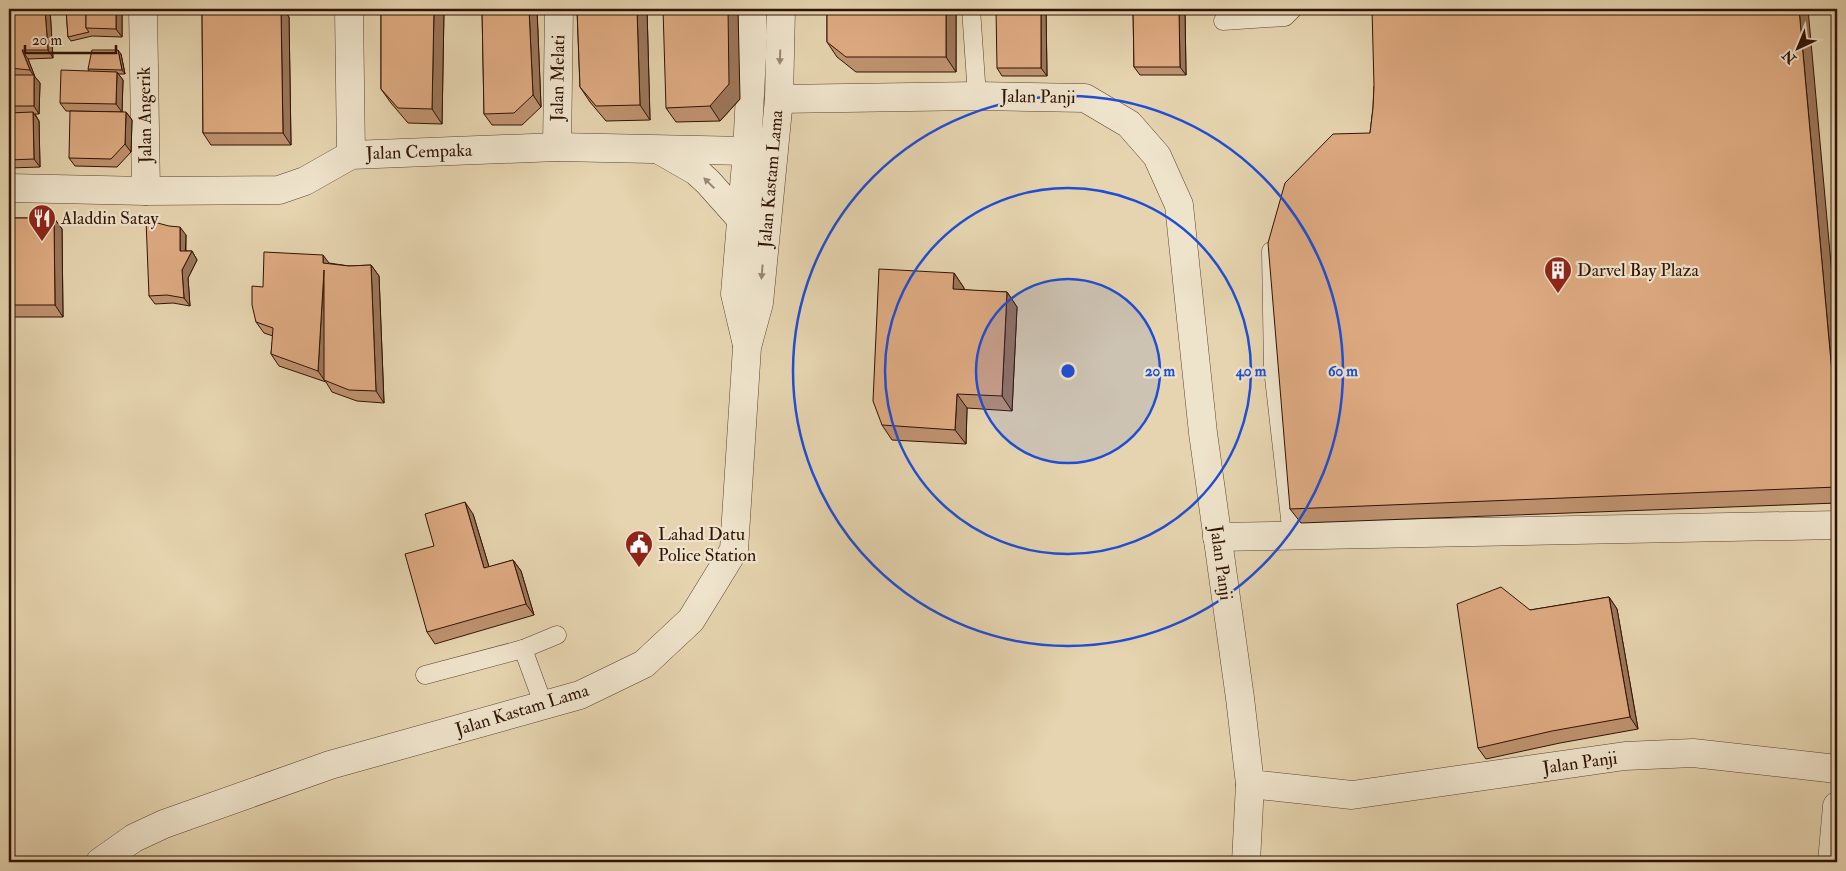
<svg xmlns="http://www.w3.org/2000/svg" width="1846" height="871" font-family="'IM FELL Double Pica',serif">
<rect width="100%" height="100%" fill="#e5d4af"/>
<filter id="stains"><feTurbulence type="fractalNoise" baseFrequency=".004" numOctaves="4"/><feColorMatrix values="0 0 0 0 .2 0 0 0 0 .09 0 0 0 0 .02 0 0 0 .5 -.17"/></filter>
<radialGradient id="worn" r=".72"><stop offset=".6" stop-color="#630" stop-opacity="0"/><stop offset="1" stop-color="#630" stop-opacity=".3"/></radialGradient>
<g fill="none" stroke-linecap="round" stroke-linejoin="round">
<g stroke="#5d4230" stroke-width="19">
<g id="service">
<path d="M971 9 977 96"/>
<path d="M1223 21 1285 17 1293 9"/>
<path d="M1271 251 1273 369 1292 536"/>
<path d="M523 649 544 706"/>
<path d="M425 675 523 649 557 635"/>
</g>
</g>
<g stroke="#5d4230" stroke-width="29">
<g id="minor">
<path d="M143 9 146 191"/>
<path d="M349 9 351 155"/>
<path d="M779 99 977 96 1085 98 1129 124 1157 156 1179 205 1203 433 1240 698 1250 784 1352 795 1625 756 1693 753 1837 769"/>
<path d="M557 147 559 9"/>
<path d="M661 151 696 171 708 182 741 219"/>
<path d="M9 188 146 191 279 190 305 181 351 155 557 147 747 151"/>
<path d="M747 345 735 294 747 151 753 37 752 9"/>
<path d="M1217 537 1837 525"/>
<path d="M100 862 134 838 164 824 330 765 580 695 644 664 691 620 734 550 747 347 759 303 779 99 781 9"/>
<path d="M1246 862 1250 784"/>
<path d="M1832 862 1837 806"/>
</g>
</g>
<use href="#service" stroke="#eee3cb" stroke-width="18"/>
<use href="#minor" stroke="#eee3cb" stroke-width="28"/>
</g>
<g fill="#bf926f" stroke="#301205">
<path d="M9 9H50L53 58 28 59 35 77 40 83 39 114H35L39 121 40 167 9 168Z"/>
<path d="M66 9H122V37L92 36 71 41 68 37Z"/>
<path d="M202 9H283L289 17 291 145H211L203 133Z"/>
<path d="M381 9H444L442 124 408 123 391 103 381 89Z"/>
<path d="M482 9H537L541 107 522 125H492L484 114Z"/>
<path d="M577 9H647L650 120 606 121 590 102 580 87Z"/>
<path d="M827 9H956V72H856L837 57 827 42Z"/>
<path d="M1046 9 1047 76H1002L997 68Z"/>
<path d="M1133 9H1184L1185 11 1186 75H1140L1134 67Z"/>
<path d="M121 54 125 74H118L123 80 122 112 66 111 60 103 89 71 88 69Z"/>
<path d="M1374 86 1837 330V503L1301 523 1290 509 1370 133 1373 108Z"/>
<path d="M740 99 720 121 676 122 666 108Z"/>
<path d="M126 112 132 120 131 152 117 167 75 166 69 158Z"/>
<path d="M9 218H54L62 229 63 317H9Z"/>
<path d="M186 235V251H192L197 260 188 278 190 306 173 303 155 304 149 296Z"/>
<path d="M329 263 349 266 371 265 379 276 384 403 357 401 332 392 326 382 279 366 271 354 273 336 264 333 256 322 263 287Z"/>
<path d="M954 273 964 288V290L1007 292 1017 307 1012 411 967 408 966 444 892 440 882 425Z"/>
<path d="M473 514 489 567 513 560 521 571 534 615 435 644 427 632 434 546Z"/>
<path d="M1609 597 1617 609 1638 729 1560 743 1486 759 1478 748 1530 610Z"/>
</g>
<g fill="#9b775a" stroke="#301205">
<path d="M45 9H50L53 58 48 50Z"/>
<path d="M116 9H122V37L116 29Z"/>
<path d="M281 9H283L289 17 291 145 283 133Z"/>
<path d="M434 9H444L442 124 432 109Z"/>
<path d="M529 9H537L541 107 533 95Z"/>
<path d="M637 9H647L650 120 640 105Z"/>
<path d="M728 9H738L740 99 720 121 710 106Z"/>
<path d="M946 9H956V72L946 57Z"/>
<path d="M1041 9H1046L1047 76 1041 68Z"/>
<path d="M1179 9H1184L1185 11 1186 75 1180 67Z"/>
<path d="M1799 9H1808L1837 330V428Z"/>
<path d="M22 50 28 59 35 77 40 83 39 114 34 106V76L30 70Z"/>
<path d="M118 50 121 54 125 74 122 70Z"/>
<path d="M117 72 123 80 122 112 116 104Z"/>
<path d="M33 112 39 121 40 167 34 159Z"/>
<path d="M126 112 132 120 131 152 125 144Z"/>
<path d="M54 218 62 229 63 317 55 305Z"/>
<path d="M180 227 186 235 185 259 180 251Z"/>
<path d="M192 251 197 260 188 278 190 306 184 298 182 270Z"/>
<path d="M323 255 332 267 323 263Z"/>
<path d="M371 265 379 276 384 403 376 391Z"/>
<path d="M324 270 325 381 318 371Z"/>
<path d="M954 273 964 288V304L953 289Z"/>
<path d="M1007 292 1017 307 1012 411 1002 396Z"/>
<path d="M957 394 967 408 966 444 955 430Z"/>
<path d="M465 502 473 514 493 580 484 568Z"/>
<path d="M513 560 521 571 534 615 526 604Z"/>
<path d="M1609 597 1617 609 1638 729 1630 717Z"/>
</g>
<g fill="#deaa81" stroke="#301205">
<path d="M9 9H45L48 50H22L30 70 9 68Z"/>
<path d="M66 9H86V28L89 32 68 37Z"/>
<path d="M86 9H116V29L86 28Z"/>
<path d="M202 9H281L283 133H203Z"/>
<path d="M381 9H434L432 109 398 108 381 89Z"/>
<path d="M482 9H529L533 95 514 113 484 114Z"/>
<path d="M577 9H637L640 105 596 106 580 87Z"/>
<path d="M663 9H728L729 84 710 106 666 108Z"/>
<path d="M827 9H946V57H846L827 42Z"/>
<path d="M996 9H1041V68H997Z"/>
<path d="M1133 9H1179L1180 67H1134Z"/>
<path d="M1372 9H1799L1837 428V487L1290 509 1268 243 1285 183 1333 134 1370 133 1373 108 1374 86Z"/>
<path d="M92 50H118L122 70 88 69Z"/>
<path d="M61 70 117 72 116 104 60 103Z"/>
<rect x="9" y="75" width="25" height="31"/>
<path d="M70 111 126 112 125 144 111 159 69 158Z"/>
<path d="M33 112 34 159 9 160V113Z"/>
<path d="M9 218H54L55 305H9Z"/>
<path d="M146 220 169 226 180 227V251H192L182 270 184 298 167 295 149 296Z"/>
<path d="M264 252 323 255V263L349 266 371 265 376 391 349 390 324 380V270L318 371 271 354 273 328 256 322 252 305V286L263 287Z"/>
<path d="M879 269 954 273 953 289 1007 292 1002 396 957 394 955 430 882 425 873 401Z"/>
<path d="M465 502 484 568 513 560 526 604 427 632 405 554 434 546 425 514Z"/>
<path d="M1501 587 1530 610 1609 597 1630 717 1552 731 1478 748 1457 604Z"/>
</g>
<defs><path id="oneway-solid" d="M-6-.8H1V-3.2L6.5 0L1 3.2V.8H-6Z" transform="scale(1.25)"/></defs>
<g fill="#988572">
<use href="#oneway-solid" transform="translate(780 57) rotate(92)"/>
<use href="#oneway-solid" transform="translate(709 183) rotate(-135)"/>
<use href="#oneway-solid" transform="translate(762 272) rotate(95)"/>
</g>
<circle cx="1068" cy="371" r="92" fill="#1d4ed8" fill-opacity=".12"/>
<g fill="none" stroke="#1d4ed8" stroke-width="2.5">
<circle cx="1068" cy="371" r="92"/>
<circle cx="1068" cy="371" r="183"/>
<circle cx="1068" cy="371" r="275"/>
</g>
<defs>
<g id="restaurant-pin" transform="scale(1.4375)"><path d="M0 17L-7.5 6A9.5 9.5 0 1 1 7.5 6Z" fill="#8f2418" stroke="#eee3cb"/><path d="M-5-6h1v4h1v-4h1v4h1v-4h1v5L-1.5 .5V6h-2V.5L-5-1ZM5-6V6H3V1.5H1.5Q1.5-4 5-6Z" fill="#fff"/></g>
<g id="building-pin" transform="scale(1.4375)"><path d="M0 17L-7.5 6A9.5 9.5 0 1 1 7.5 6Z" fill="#8f2418" stroke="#eee3cb"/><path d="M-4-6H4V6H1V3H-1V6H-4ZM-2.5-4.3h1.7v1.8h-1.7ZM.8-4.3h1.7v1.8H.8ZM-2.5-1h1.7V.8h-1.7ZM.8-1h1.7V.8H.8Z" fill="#fff"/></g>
<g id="civic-pin" transform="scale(1.4375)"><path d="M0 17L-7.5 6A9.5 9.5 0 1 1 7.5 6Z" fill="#8f2418" stroke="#eee3cb"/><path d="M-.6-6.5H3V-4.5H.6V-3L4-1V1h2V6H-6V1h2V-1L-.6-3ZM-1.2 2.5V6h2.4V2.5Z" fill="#fff"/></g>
</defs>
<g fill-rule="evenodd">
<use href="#restaurant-pin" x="42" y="218"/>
<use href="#building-pin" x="1558" y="270"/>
<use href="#civic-pin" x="639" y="544"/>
</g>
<g text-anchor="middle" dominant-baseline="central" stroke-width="4.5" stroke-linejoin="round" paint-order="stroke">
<g font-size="18" fill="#301205" stroke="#eee3cb">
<text transform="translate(558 78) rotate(-89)">Jalan Melati</text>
<text transform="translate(1038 97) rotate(1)">Jalan Panji</text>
<text transform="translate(145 115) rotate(-91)">Jalan Angerik</text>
<text transform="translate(419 152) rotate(-2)">Jalan Cempaka</text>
<text transform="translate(771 179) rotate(-85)">Jalan Kastam Lama</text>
<text transform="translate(1221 563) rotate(82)">Jalan Panji</text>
<text transform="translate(522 710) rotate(-17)">Jalan Kastam Lama</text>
<text transform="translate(1580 763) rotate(-8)">Jalan Panji</text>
</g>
<g font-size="18" fill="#301205" stroke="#eee3cb" text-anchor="start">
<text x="61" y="218">Aladdin Satay</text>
<text x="1577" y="270">Darvel Bay Plaza</text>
<text x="658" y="534">Lahad Datu<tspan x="658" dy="21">Police Station</tspan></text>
</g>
</g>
<circle cx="1068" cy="371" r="8" fill="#1d4ed8" stroke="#eee3cb" stroke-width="2.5"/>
<g font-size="15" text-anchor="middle" font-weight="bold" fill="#1d4ed8" stroke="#eee3cb" stroke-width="4.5" stroke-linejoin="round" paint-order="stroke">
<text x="1160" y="376">20 m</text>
<text x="1251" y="376">40 m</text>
<text x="1343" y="376">60 m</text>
</g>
<rect width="1846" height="871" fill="none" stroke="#e5d4af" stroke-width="30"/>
<rect x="10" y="10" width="1826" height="851" fill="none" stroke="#301205" stroke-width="2.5"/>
<rect x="15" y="15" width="1816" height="841" fill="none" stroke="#301205"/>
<g transform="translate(1798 48) rotate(224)" stroke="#eee3cb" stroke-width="4" paint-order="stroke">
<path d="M0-4L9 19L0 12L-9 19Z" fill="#301205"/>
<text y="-8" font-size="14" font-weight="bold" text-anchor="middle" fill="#301205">N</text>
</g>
<path d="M25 45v8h91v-8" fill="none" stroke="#301205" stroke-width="2.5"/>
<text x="32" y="45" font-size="15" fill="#301205" stroke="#eee3cb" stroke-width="4" paint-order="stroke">20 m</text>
<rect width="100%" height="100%" filter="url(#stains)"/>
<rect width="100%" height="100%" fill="url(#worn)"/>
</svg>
